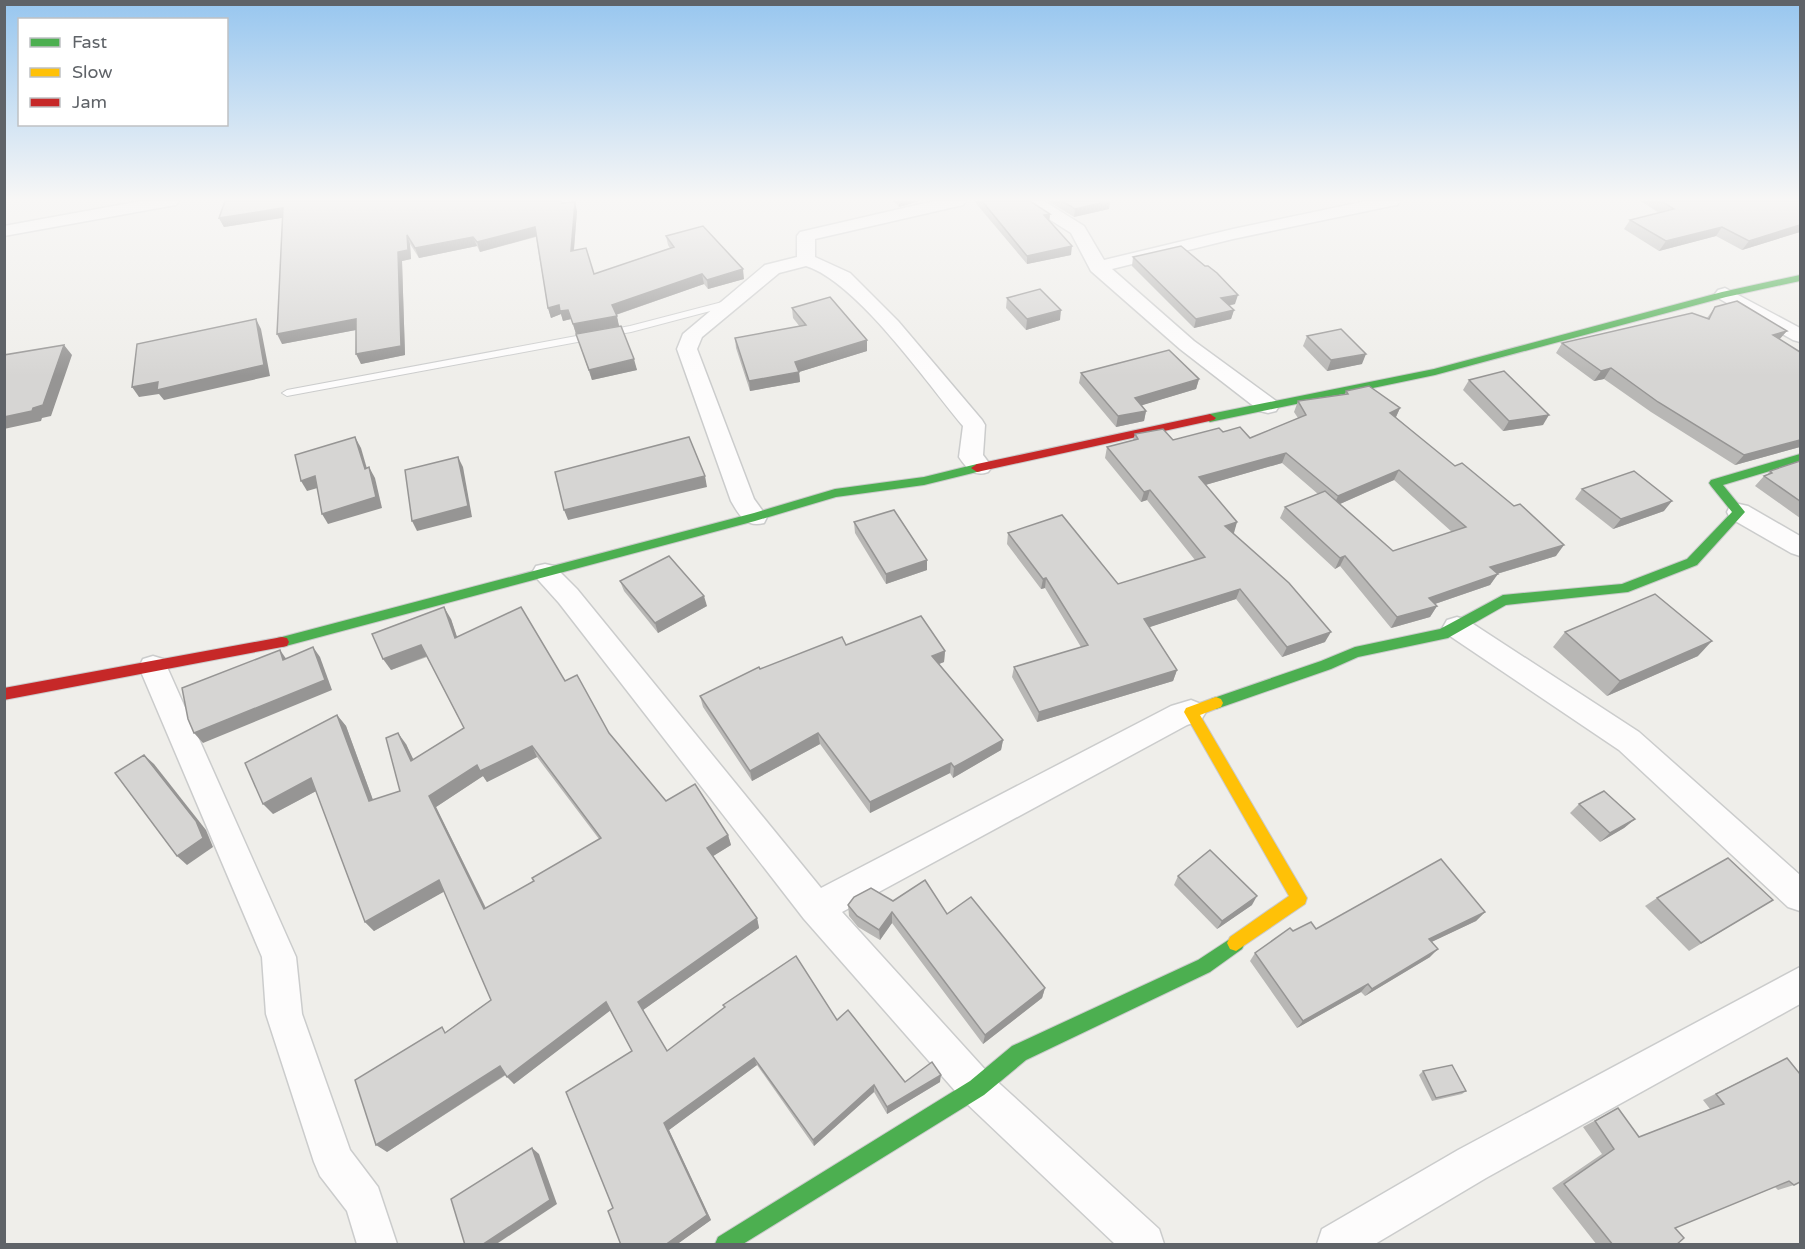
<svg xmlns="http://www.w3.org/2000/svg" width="1805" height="1249" font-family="'Varela Round',sans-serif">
<rect width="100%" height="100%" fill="#efeeea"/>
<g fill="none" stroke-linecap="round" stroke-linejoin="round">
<g stroke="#cbcccc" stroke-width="2">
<path id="lane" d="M730 300 733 301V305L631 332 287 396 282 393 287 390 630 326Z"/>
</g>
<g stroke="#cbcccc" stroke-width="3">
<g id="street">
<path d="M141 201H179L176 205 170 206 4 236V226Z"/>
<path d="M934 201H966L963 205 815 239V257L850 273 898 321 982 420 985 425 983 455 992 467 988 472C974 477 967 469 959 457L963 426C927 383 857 282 806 266L779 273 702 337 697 349 754 499 767 517 764 523C746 528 739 515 731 501L677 349 683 334 765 265 797 257V236L800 232Z"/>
<path d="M1013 201H1044L1084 226 1104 260 1233 229 1366 201H1400L1397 205 1391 206 1233 239 1112 269 1194 341 1276 401 1279 406 1276 411 1268 413 1260 411 1180 349 1091 271 1071 233 1030 207 1016 205Z"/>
<path d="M1725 288 1800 328V342L1793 340 1718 298 1715 294 1718 290Z"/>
<path d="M1739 504 1748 506 1800 536V556L1791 553 1730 518 1727 512 1730 506Z"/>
<path d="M545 564 554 566 577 589 821 888 1171 706 1191 700 1201 704 1206 712 1201 720 1187 725 842 912 990 1075 1159 1229 1164 1244H1115L964 1101 804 919 559 603 532 573 536 566Z"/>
<path d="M1457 617 1467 620 1639 732 1800 875V911L1788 907 1619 750 1447 634 1443 627 1447 620Z"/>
<path d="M153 656 163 659 167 667 296 957 302 1014 350 1150 378 1187 397 1244H357L347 1211 320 1176 314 1162 266 1014 262 957 139 667 143 659Z"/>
<path d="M1800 967V1004L1486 1178 1375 1244H1317L1322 1229 1458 1150Z"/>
</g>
</g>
<g stroke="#cacacb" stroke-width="2">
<g id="fast">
<path d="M1800 275V281L1726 297 1435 375 1210 422 1204 418 1210 414 1434 369 1722 292Z"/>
<path d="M1800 454V462L1723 485 1745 512 1697 565 1628 592 1506 605 1448 638 1358 657 1331 669 1216 709 1211 707 1209 703 1211 699 1321 661 1355 647 1440 629 1503 595 1622 584 1687 559 1732 512 1711 486 1709 483 1711 480Z"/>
<path d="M977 464 981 465 983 468 981 471 924 485 836 497 755 521 282 647 277 646 275 642 277 638 282 637 754 513 835 489 924 477Z"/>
<path d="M1236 935 1242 937 1245 943 1242 949 1210 972 1026 1060 984 1095 743 1244H715L718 1237 970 1081 1012 1046 1198 960Z"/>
</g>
</g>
<g stroke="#cacacb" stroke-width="2">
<path id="slow" d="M1216 697 1221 699 1223 703 1221 707 1200 715 1307 898 1305 904 1236 951 1230 949 1227 943 1230 937 1289 896 1184 712 1186 708Z"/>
</g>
<g stroke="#cacacb" stroke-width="2">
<g id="jam">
<path d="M1210 414 1216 418 1214 420 977 472 971 468 977 464Z"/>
<path d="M282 637 287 638 289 642 287 646 282 647 4 700V688Z"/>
</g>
</g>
<use href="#lane" fill="#fdfcfc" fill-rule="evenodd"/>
<use href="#street" fill="#fdfcfc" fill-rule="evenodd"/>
<use href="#fast" fill="#4caf50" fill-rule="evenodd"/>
<use href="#slow" fill="#ffc107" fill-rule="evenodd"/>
<use href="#jam" fill="#c62828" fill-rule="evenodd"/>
</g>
<g fill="#b8b7b5" fill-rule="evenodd">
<path d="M893 201H919L899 207Z"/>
<path d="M974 201H1030L1050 214 1049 222 1071 255 1027 264Z"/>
<path d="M1048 201H1110L1109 209 1074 217Z"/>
<path d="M1641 201H1800V232L1742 250 1716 236 1659 251 1624 229 1630 220 1659 213Z"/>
<path d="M562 203 577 211 574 250 594 274 670 248 668 245 666 236 744 279 708 289 704 284 616 315 619 326 637 370 592 380 571 319 563 321 561 314 551 318 548 308 536 237 480 252 477 246 419 258 410 244 411 259 402 261 405 355 361 364 356 330 282 344V218L224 227 219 218Z"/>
<path d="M1133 257 1235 304 1229 306 1234 310 1231 319 1194 328 1132 266Z"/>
<path d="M1007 298 1060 320 1026 330 1006 308Z"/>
<path d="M1715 307 1780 339 1800 447 1735 465 1651 412 1604 379 1594 381 1556 353 1562 343 1707 318Z"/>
<path d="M792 308 867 340V351L799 372 800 382 750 391 736 348 735 338 800 327 793 318Z"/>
<path d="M1307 336 1362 364 1327 371 1303 346Z"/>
<path d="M1081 373 1199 379 1196 389 1142 405 1146 411 1144 421 1116 427 1079 383Z"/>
<path d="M1469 380 1543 425 1503 431 1463 390Z"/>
<path d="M1346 391 1400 408 1396 417 1556 556 1497 574 1490 585 1435 604 1437 606 1430 617 1391 628 1340 566 1335 569 1280 518 1285 507 1318 494 1282 463 1205 485 1237 522 1233 533 1325 642 1282 657 1236 599 1149 627 1177 670 1173 681 1037 722 1012 677 1014 667 1081 647 1045 588 1041 589 1007 544 1008 533 1118 584 1195 560 1147 500 1141 502 1105 458 1107 447 1133 440 1135 434 1173 440 1223 432 1250 438 1298 418 1294 412 1298 401 1345 394ZM1394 480 1452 532 1393 551 1340 504Z"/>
<path d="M1800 461V518L1755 486 1764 476 1767 475 1770 471Z"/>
<path d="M1582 489 1664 511 1613 529 1575 499Z"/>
<path d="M854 522 927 560V570L886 584 855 533Z"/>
<path d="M620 581 707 606 658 633 624 591Z"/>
<path d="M451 619 457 637 565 681 666 801 728 835 731 845 713 856 757 918 759 928 643 1010 667 1051 837 1020 905 1082H940L887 1114 874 1092 814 1146 757 1065 669 1130 711 1220 676 1245H621L613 1208 632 1051 610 1010 514 1084 506 1075 387 1152 447 1031 491 1000 444 891 374 931 365 922 316 791 273 814 337 715 346 726 373 800 400 791 406 744 413 760 464 728 427 657 391 670ZM537 757 599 839 534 881 486 908 436 807 483 776 487 782Z"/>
<path d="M1565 632 1698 656 1607 696 1553 647Z"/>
<path d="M846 645 945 651 944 662 939 664 1003 740 1001 750 953 778 950 773 870 813 820 744 752 781 703 707 700 696Z"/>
<path d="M1579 804 1635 819 1624 828 1600 842 1570 813Z"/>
<path d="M1178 876 1252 905 1217 929 1174 885Z"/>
<path d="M1657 898 1773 900 1689 951 1645 906Z"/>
<path d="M893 901 947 914 1045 988 1042 998 983 1044 892 923 880 940 858 927 849 916 848 905Z"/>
<path d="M1485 912 1476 921 1431 942 1430 957 1365 996 1361 992 1297 1028 1250 961 1255 953 1293 931Z"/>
<path d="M1787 1058 1794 1185 1778 1190 1775 1187 1675 1228 1676 1245H1597L1552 1188 1602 1154 1583 1127 1618 1108 1639 1137 1710 1109 1703 1100Z"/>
<path d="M1423 1071 1466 1091 1462 1094 1432 1101 1419 1075Z"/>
</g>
<g fill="#969594">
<path d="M902 201H919L899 207V202Z"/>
<path d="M1110 201 1109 209 1074 217 1075 209Z"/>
<path d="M575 202 577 211 573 260 571 251Z"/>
<path d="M283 208 287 217 224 227 219 218Z"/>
<path d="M1050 214 1049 222 1044 215Z"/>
<path d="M1800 225V232L1742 250 1749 241Z"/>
<path d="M535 227 537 236 480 252 477 242Z"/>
<path d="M1722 227 1716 236 1659 251 1666 241Z"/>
<path d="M407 235 410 244 411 259 402 261 405 355 361 364 356 354 398 252Z"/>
<path d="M473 237 477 246 419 258 415 248Z"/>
<path d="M1072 246 1071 255 1027 264V256Z"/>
<path d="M743 269 744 279 708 289 707 280Z"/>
<path d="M702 274 704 284 615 315 612 305Z"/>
<path d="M1238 295 1235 304 1219 307 1221 298Z"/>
<path d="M559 305 568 310 571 319 563 321 561 314 551 318 548 308Z"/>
<path d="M1061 310 1060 320 1026 330 1027 319Z"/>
<path d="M1234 310 1231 319 1194 328 1196 319Z"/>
<path d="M617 316 619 326 576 334 573 324Z"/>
<path d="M256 319 261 329 270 376 164 400 159 394 139 397 132 387Z"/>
<path d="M356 319 361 329 282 344 277 334Z"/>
<path d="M1787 331 1778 341 1773 335Z"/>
<path d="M867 340V351L799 372 800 382 750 391 749 381 795 362Z"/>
<path d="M64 345 72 355 51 416 42 418 41 421 4 429V417L33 408Z"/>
<path d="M1366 354 1362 364 1327 371 1331 360Z"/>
<path d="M634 359 637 370 592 380 589 370Z"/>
<path d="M1611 368 1604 379 1594 381 1601 371Z"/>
<path d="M1199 379 1196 389 1133 408 1135 398Z"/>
<path d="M1400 408 1395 419 1390 413Z"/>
<path d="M1146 411 1144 421 1116 427 1118 416Z"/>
<path d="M1549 415 1543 425 1503 431 1509 421Z"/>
<path d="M355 437 361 448 370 479 365 469Z"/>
<path d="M1800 440V447L1735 465 1744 455Z"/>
<path d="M1286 453 1282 463 1195 488 1199 477Z"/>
<path d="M458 457 463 467 472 517 417 531 412 521Z"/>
<path d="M369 467 375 478 382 508 328 524 322 514Z"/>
<path d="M1399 470 1394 480 1333 507 1338 496Z"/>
<path d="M315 476 321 487 307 491 301 481Z"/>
<path d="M705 476 707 487 568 520 564 510Z"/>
<path d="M1150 490 1147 500 1141 502 1144 492Z"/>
<path d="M1672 501 1664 511 1613 529 1621 519Z"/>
<path d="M1237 522 1234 533 1221 537 1225 526Z"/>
<path d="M1564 545 1556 556 1483 578 1490 567Z"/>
<path d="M1345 556 1340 566 1335 569 1340 558Z"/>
<path d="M927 560V570L886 584V574Z"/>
<path d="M1498 574 1490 585 1423 608 1429 598Z"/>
<path d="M1046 578 1045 588 1041 589 1043 579Z"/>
<path d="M1240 589 1236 599 1141 630 1144 619Z"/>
<path d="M704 596 707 606 658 633 655 623Z"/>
<path d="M1437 606 1430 617 1391 628 1397 617Z"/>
<path d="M444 607 451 619 461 649 455 638Z"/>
<path d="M1331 632 1325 642 1282 657 1287 647Z"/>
<path d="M1712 641 1698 656 1607 696 1620 681Z"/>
<path d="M421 645 427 656 391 670 383 659Z"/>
<path d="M313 647 320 657 332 690 203 743 194 733Z"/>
<path d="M280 650 287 660H283Z"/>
<path d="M945 651 944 662 931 667 932 656Z"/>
<path d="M1177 670 1173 681 1037 722 1039 712Z"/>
<path d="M337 715 346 726 377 811 369 801Z"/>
<path d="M398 733 406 744 419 771 411 761Z"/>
<path d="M818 733 820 744 752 781 750 771Z"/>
<path d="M1003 740 1001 750 953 778 954 767Z"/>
<path d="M532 746 537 757 487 782 483 776 436 807 491 919 484 909 429 796 477 765Z"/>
<path d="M144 755 154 764 206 830 213 847 187 865 177 856Z"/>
<path d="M951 763 950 773 870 813V802Z"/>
<path d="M311 778 320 789 273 814 263 804Z"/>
<path d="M1635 819 1624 828 1600 842 1610 833Z"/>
<path d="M728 835 731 845 710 858 707 848Z"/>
<path d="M439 880 447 890 374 931 365 922Z"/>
<path d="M1257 896 1252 905 1217 929 1222 921Z"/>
<path d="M892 912V923L880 940 879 930Z"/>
<path d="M1485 912 1476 921 1421 947 1429 939Z"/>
<path d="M757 918 759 928 643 1010 638 1002Z"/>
<path d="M1438 949 1430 957 1365 996 1372 989Z"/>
<path d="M1368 984 1361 992 1297 1028 1303 1021Z"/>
<path d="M1045 988 1042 998 983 1044 985 1035Z"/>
<path d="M606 1002 611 1010 514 1084 507 1077Z"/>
<path d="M754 1058 757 1065 669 1130 711 1220 676 1245H665L664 1123Z"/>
<path d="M500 1066 508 1073 387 1152 376 1145Z"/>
<path d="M941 1075 940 1082 887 1114V1107Z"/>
<path d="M874 1085V1092L814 1146 813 1140Z"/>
<path d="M532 1148 539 1154 557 1204 495 1245H482Z"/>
</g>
<g fill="#d6d5d3" stroke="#969594" stroke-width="1.5" fill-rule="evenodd">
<path d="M225 201H561L562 203 575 202 571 251 586 248 594 274 674 247 666 236 703 226 743 269 707 280 702 274 612 305 617 316 573 324 568 310 560 311 559 305 548 308 535 227 477 242 473 237 415 248 407 235 408 250 398 252 401 346 356 354V319L277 334 283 208 219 218Z"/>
<path d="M982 201H1030L1050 214 1044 215 1072 246 1027 256Z"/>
<path d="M1062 201H1110L1075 209Z"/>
<path d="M1661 201H1800V225L1749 241 1722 227 1666 241 1630 220 1674 209Z"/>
<path d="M1181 246 1205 266H1208L1217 273 1238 295 1221 298 1234 310 1196 319 1133 257Z"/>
<path d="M1040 289 1061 310 1027 319 1007 298Z"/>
<path d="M830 297 867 340 795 362 799 372 749 381 735 338 806 325 792 308Z"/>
<path d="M1737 301 1787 331 1773 335 1800 352V440L1744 455 1658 402 1611 368 1601 371 1562 343 1692 313 1709 319 1715 307Z"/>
<path d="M256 319 264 365 157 390 158 382 132 387 137 344Z"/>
<path d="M621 326 634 359 589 370 576 334Z"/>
<path d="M1341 329 1366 354 1331 360 1307 336Z"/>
<path d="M64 345 43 405 33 408 32 411 4 417V355Z"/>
<path d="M1169 350 1199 379 1135 398 1146 411 1118 416 1081 373Z"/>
<path d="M1504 371 1549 415 1509 421 1469 380Z"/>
<path d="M1369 386 1400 408 1390 413 1455 466 1462 463 1514 506 1520 504 1564 545 1490 567 1498 574 1429 598 1437 606 1397 617 1345 556 1340 558 1285 507 1325 491 1393 551 1466 527 1399 470 1338 496 1286 453 1199 477 1237 522 1225 526 1289 583 1331 632 1287 647 1240 589 1144 619 1177 670 1039 712 1014 667 1088 645 1046 578 1043 579 1008 533 1062 515 1118 584 1205 557 1150 490 1144 492 1107 447 1138 439 1135 434 1163 429 1173 440 1219 428 1223 432 1240 427 1250 438 1306 415 1298 401 1348 394 1346 391Z"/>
<path d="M355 437 365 469 369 467 376 497 322 514 315 476 301 481 295 455Z"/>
<path d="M689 437 705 476 564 510 555 472Z"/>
<path d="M458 457 468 506 412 521 405 470Z"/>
<path d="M1800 461V501L1764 476 1772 473 1770 471Z"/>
<path d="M1634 471 1672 501 1621 519 1582 489Z"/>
<path d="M894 510 927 560 886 574 854 522Z"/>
<path d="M669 556 704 596 655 623 620 581Z"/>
<path d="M1655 594 1712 641 1620 681 1565 632Z"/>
<path d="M444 607 455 638 521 607 565 681 577 675 609 733 666 801 695 784 728 835 707 848 757 918 638 1002 667 1051 725 1007 723 1005 796 956 837 1020 848 1010 905 1082 932 1062 941 1075 887 1107 874 1085 813 1140 754 1058 664 1123 707 1215 665 1245H621L608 1211 613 1208 566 1092 632 1051 606 1002 507 1077 500 1066 376 1145 355 1080 442 1027 445 1033 491 1000 439 880 365 922 311 778 263 804 245 763 337 715 369 801 400 791 386 738 398 733 411 761 464 728 421 645 383 659 372 634ZM532 746 601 838 532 878 534 881 484 909 429 796 477 765 480 771Z"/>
<path d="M921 616 945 651 932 656 1003 740 954 767 951 763 870 802 818 733 750 771 700 696 759 667 760 669 842 637 846 645Z"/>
<path d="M313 647 325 680 194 733 188 719 182 688 280 650 283 660Z"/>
<path d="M144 755 196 821 203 838 177 856 115 773Z"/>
<path d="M1604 791 1635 819 1610 833 1579 804Z"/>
<path d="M1210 850 1257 896 1222 921 1178 876Z"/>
<path d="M1728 858 1773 900 1701 943 1657 898Z"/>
<path d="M1441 859 1485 912 1429 939 1438 949 1372 989 1368 984 1303 1021 1255 953 1290 928 1293 931 1311 922 1316 929Z"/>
<path d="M925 880 947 914 971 897 1045 988 985 1035 892 912 879 930 857 916 848 905 854 897 871 888 893 901Z"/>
<path d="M1787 1058 1800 1074V1182L1794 1185 1789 1181 1675 1228 1684 1238 1676 1245H1613L1564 1184 1614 1149 1595 1121 1618 1108 1639 1137 1724 1104 1716 1094Z"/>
<path d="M1452 1065 1466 1091 1436 1098 1423 1071Z"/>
<path d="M532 1148 550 1200 482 1245H465L451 1199Z"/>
</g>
<linearGradient id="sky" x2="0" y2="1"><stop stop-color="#97c6ef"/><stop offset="0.53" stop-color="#f8f7f6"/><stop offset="1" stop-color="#f8f7f6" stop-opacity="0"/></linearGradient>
<rect width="1805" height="376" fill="url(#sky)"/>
<rect width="1805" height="1249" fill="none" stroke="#5f6368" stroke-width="12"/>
<rect x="18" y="18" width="210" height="108" fill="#ffffff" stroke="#bfc1c3" stroke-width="1.5"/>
<rect x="30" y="38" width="30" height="9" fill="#4caf50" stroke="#bfc1c3" stroke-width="1.5"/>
<text x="72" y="48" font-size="18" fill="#5f6368">Fast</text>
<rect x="30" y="68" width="30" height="9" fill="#ffc107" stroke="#bfc1c3" stroke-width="1.5"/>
<text x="72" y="78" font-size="18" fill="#5f6368">Slow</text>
<rect x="30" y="98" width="30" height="9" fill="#c62828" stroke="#bfc1c3" stroke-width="1.5"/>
<text x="72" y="108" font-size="18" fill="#5f6368">Jam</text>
</svg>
